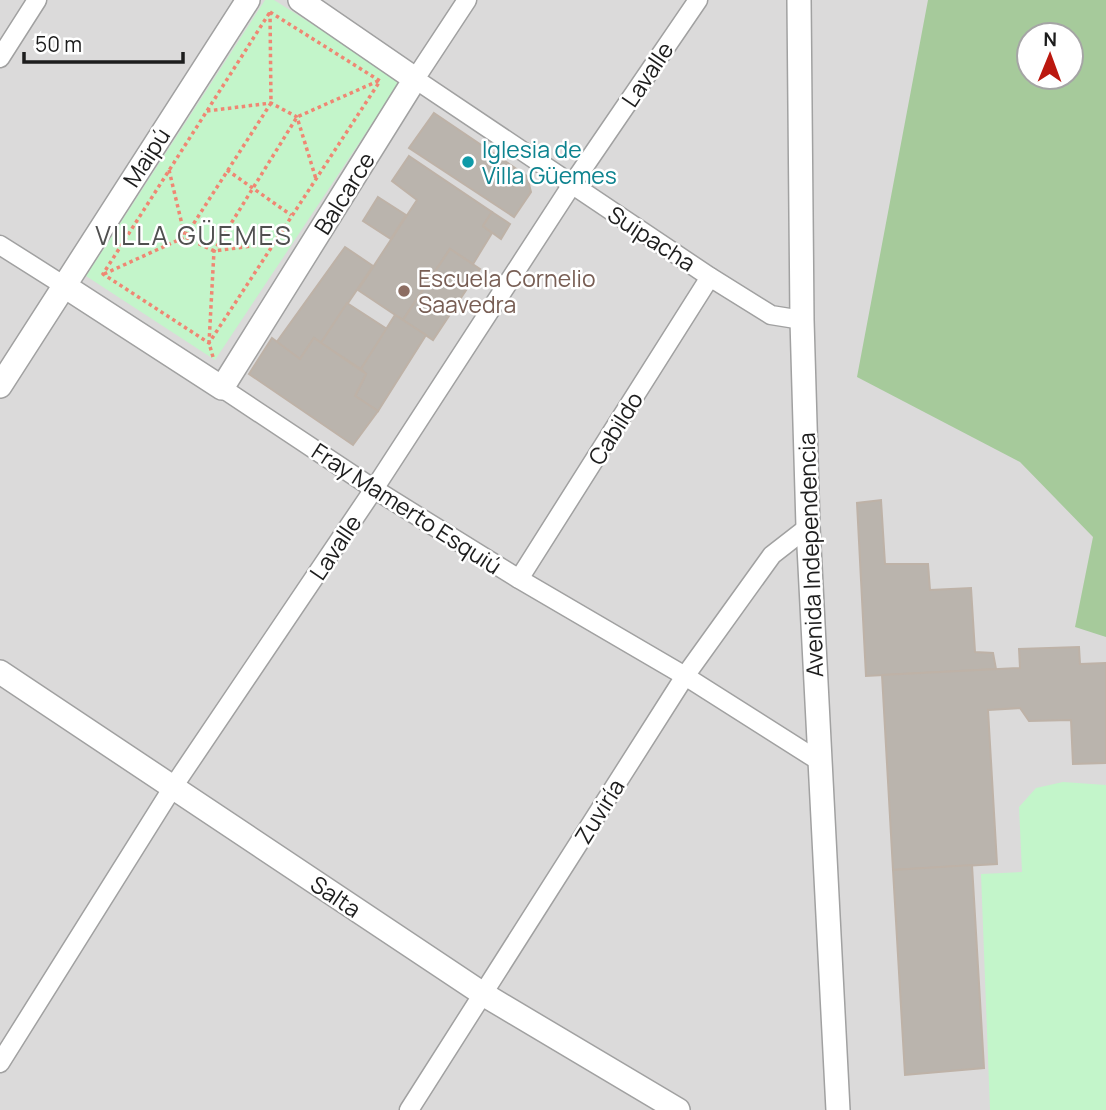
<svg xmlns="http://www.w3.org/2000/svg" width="1106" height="1110" font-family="Manrope,sans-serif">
<rect width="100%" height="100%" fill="#edebe4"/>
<path fill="#dbdada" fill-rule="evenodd" d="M0 0H1106V1110H0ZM1029 35H1071V77H1029Z"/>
<path fill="#a6ca9b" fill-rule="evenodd" d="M928 0H1106V637L1075 627 1093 537 1020 462 857 377ZM1029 35H1071V77H1029Z"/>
<g fill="#c3f5ca">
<path d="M265 0H274L401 80 215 360 86 276Z"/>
<path d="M1063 782 1106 785V1110H990L981 874 1022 872 1019 807 1036 788Z"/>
</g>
<g fill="#bab4ad" stroke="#beb2a7" stroke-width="2">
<path d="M434 113 527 176 531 192 514 217 409 148Z"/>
<path d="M409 156 492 212 483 226 492 233 473 264 450 249 403 320 358 290 417 200 392 181Z"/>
<path d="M378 197 406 215 391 239 363 221Z"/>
<path d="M492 212 510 224 501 239 483 226Z"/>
<path d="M345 247 373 266 321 343 314 338 300 359 276 343Z"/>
<path d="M450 249 480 269 433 340 403 320Z"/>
<path d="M347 303 387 329 361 369 321 343Z"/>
<path d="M395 315 426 335 378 411 355 396 366 374 361 369Z"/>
<path d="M272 338 300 359 314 338 366 374 355 396 378 411 353 445 249 374Z"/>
<path d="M881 500 885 564H928L930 590 971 588 975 652 993 653 996 669 866 676 857 503Z"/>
<path d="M1079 647 1080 664 1106 663V763L1073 764 1071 720 1029 721 1020 708 988 710 997 864 893 870 882 675 1020 668 1019 649Z"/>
<path d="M972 865 984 1068 905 1075 893 870Z"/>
</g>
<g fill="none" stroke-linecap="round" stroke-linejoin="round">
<g stroke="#a1a1a1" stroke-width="21">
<g id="minor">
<path d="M467 0 415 79 710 277 771 315 802 320"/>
<path d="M0 58 37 0"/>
<path d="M0 245 63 285"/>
<path d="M222 388 374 489 519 579 685 676 819 761"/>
<path d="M519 579 710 277"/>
<path d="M0 1063 173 787 374 489 571 186 698 0"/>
<path d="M409 1110 685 676 772 555 808 527"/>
</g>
</g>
<g stroke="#a1a1a1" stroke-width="26">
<g id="tertiary">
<path d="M799 0 802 320 808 527 838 1110"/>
<path d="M63 285 222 388 415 79 300 0"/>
<path d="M0 386 248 0"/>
<path d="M0 672 483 994 678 1110"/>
</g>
</g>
<g stroke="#ef8773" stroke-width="3.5" stroke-dasharray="3.5 3.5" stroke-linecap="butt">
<path d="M270 12 380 81 209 343 103 274Z"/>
<path d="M207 111 271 103 297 117 316 179"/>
<path d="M169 170 185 237 214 251 274 243"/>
<path d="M227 170 291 215"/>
<path d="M104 274 185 237 271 103 270 12"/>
<path d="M213 357 209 343 214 251 297 117 378 81"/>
</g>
<use href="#minor" stroke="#fff" stroke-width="18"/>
<use href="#tertiary" stroke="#fff" stroke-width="23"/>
</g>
<circle fill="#0f9aa8" stroke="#fff" stroke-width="2.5" cx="468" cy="162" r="7"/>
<circle fill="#8d6e63" stroke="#fff" stroke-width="2.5" cx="404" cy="291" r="7"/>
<g text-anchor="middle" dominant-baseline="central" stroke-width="5" stroke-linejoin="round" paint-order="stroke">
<g font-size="23" fill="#1d1d1d" stroke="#fff">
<text transform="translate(647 74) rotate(-56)">Lavalle</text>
<text transform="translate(146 157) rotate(-57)">Maipú</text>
<text transform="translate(344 193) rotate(-58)">Balcarce</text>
<text transform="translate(652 238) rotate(33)">Suipacha</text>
<text transform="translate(615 428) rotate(-58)">Cabildo</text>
<text transform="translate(407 508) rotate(33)">Fray Mamerto Esquiú</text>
<text transform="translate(335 547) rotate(-56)">Lavalle</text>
<text transform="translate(810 555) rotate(-92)">Avenida Independencia</text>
<text transform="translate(599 811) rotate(-58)">Zuviría</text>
<text transform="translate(336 896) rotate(34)">Salta</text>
</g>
<g font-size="23" fill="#0d838f" stroke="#fff" text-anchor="start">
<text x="482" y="149">Iglesia de<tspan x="482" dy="26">Villa Güemes</tspan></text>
</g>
<g font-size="23" fill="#785e54" stroke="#fff" text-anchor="start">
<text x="418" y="278">Escuela Cornelio<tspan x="418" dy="26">Saavedra</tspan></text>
</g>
<g font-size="26" letter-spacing="2" fill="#505050" stroke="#fff">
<text x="194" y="235">VILLA GÜEMES</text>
</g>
</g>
<g transform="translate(1050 56) rotate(1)"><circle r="33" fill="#ffffff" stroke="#a5a5a5" stroke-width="2"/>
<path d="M0-5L12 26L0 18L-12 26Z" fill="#bb180f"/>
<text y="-10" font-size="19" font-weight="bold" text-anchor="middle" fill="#1d1d1d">N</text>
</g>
<path d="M24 52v10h159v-10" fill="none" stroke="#1d1d1d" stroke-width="3.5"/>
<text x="35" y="52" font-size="21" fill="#1d1d1d" stroke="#ffffff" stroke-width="5" paint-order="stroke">50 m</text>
</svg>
